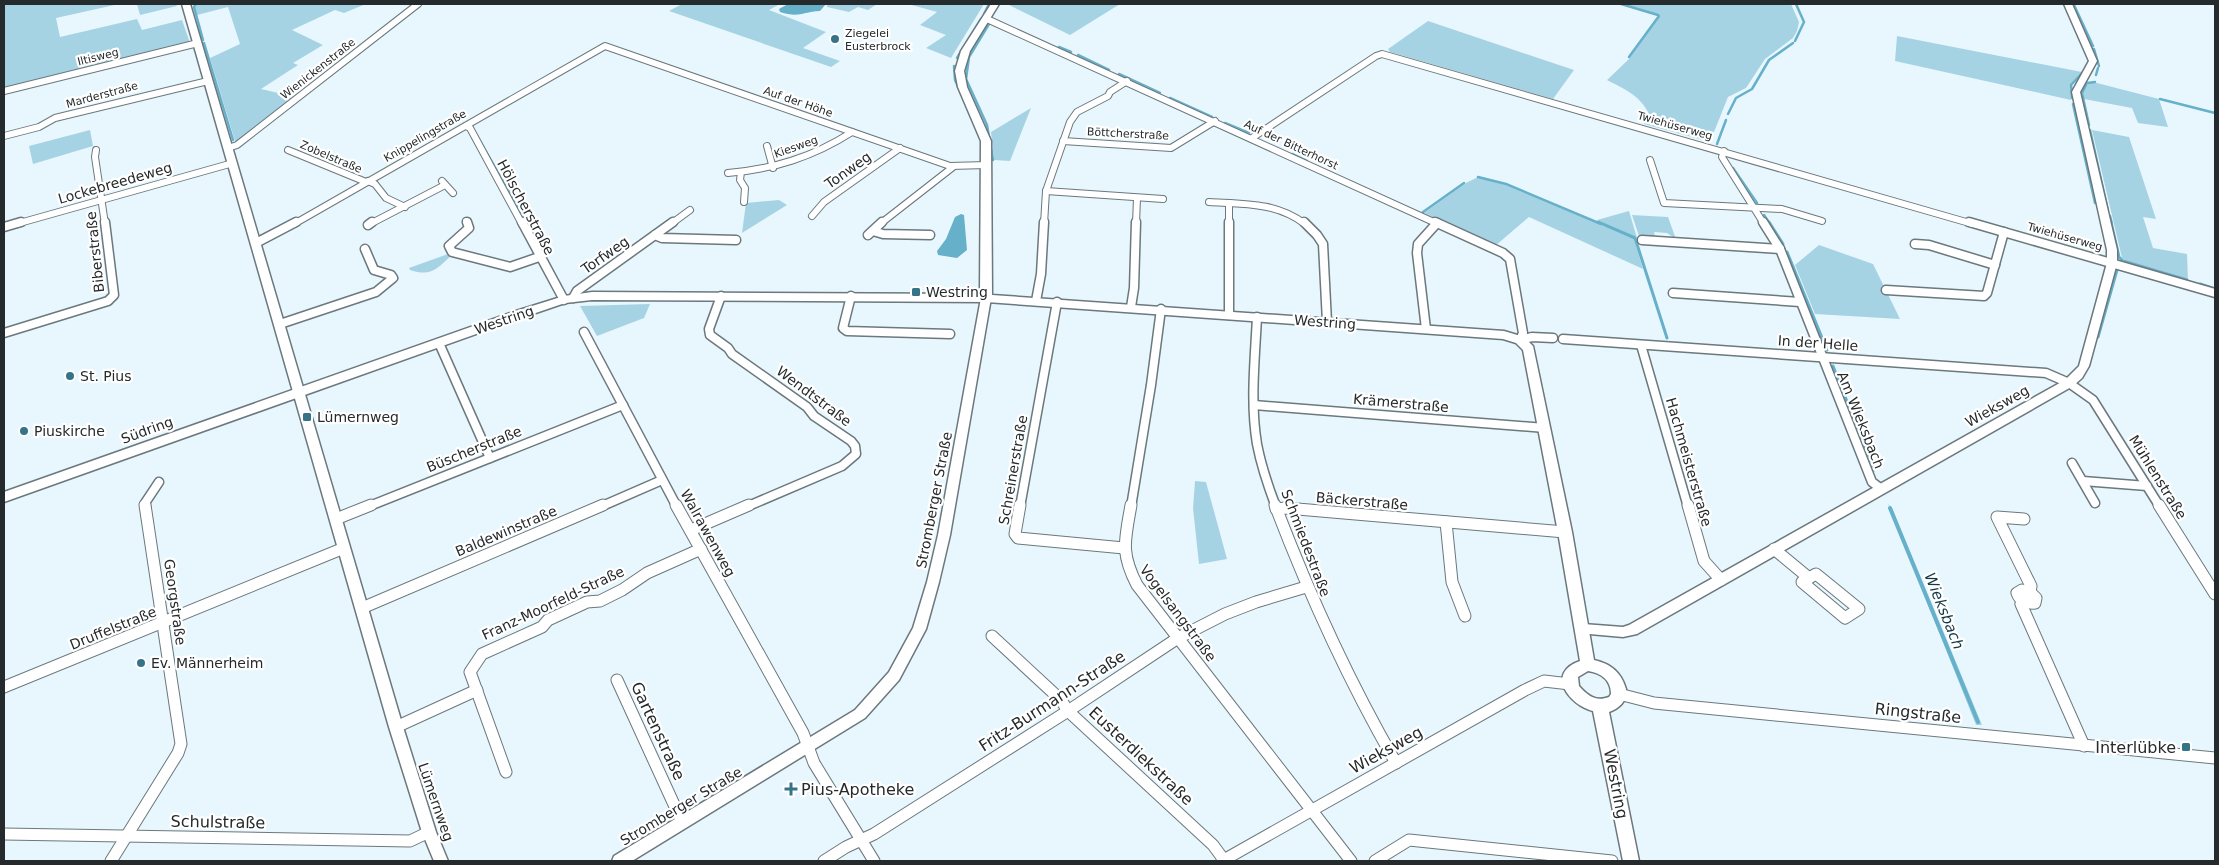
<svg xmlns="http://www.w3.org/2000/svg" width="2219" height="865" font-family="'DejaVu Sans',sans-serif">
<rect width="100%" height="100%" fill="#e8f7fd"/>
<g fill="#a6d3e4">
<path d="M4 4H119L56 18 60 37 137 19 142 30 182 20 190 43 4 89Z"/>
<path d="M137 4H176L177 6 140 15Z"/>
<path d="M198 4H366L344 13 335 10 292 30 323 45 293 63 298 65 261 89 296 97 240 140 235 141 210 58 240 44 228 7 197 15 195 7Z"/>
<path d="M682 4H780L769 10 826 32 803 48 840 61 831 67 669 11Z"/>
<path d="M827 4H877L868 10 858 7 849 12 827 7Z"/>
<path d="M908 4H907H984L951 58 926 48 946 35 920 25 937 12Z"/>
<path d="M1007 4H1120L1070 35Z"/>
<path d="M1624 4H1791L1799 22 1797 31 1793 38 1765 59 1746 88 1728 97 1710 142 1644 124 1649 114C1640 95 1624 89 1607 80L1629 59 1660 15Z"/>
<path d="M1428 21 1574 70 1553 99 1390 52 1388 49Z"/>
<path d="M1897 36 2082 72 2070 85 2071 100 1895 61Z"/>
<path d="M2089 83H2097L2159 99 2168 127 2138 123 2132 108 2084 99 2083 91Z"/>
<path d="M1031 108 1010 161 994 160 991 132Z"/>
<path d="M90 130 93 146 33 164 29 146Z"/>
<path d="M2092 130 2129 137 2156 219 2143 217 2153 248 2187 254 2188 280 2131 264 2122 258Z"/>
<path d="M1478 177 1505 185 1634 239 1643 269 1529 217 1495 246 1424 213 1466 183Z"/>
<path d="M779 200 787 205 742 233 746 203Z"/>
<path d="M1629 211 1637 238 1597 220Z"/>
<path d="M1632 215 1668 217 1676 239 1667 233 1654 232 1656 240 1640 239Z"/>
<path d="M1819 245 1873 264 1900 319 1815 314 1795 265Z"/>
<path d="M448 254 452 255C436 269 432 277 410 270L409 268Z"/>
<path d="M650 304 644 318 597 336 580 306Z"/>
<path d="M1195 481 1206 482 1227 559 1199 564 1193 508Z"/>
<path d="M1888 504 1892 508 1982 725H1976Z"/>
</g>
<g fill="#66b0ca">
<path d="M788 4H826L820 11C802 12 799 18 780 12L779 9Z"/>
<path d="M961 214 964 215 967 250 957 258 938 255 937 251 946 239 955 217Z"/>
</g>
<g fill="none" stroke-linecap="round" stroke-linejoin="round">
<g stroke="#66b0ca" stroke-width="2.5">
<path d="M196 4 194 7 203 40"/>
<path d="M1621 4 1658 15"/>
<path d="M2074 5 2093 46"/>
<path d="M984 14 989 4"/>
<path d="M989 24 969 57 966 79 987 125 993 160"/>
<path d="M1795 41 1804 22 1796 4"/>
<path d="M204 43 233 140"/>
<path d="M1059 47 1071 52"/>
<path d="M2094 49 2099 66"/>
<path d="M1078 55 1109 70"/>
<path d="M1629 57 1659 16"/>
<path d="M957 58 981 19"/>
<path d="M954 66 955 80 964 100"/>
<path d="M1119 74 1160 93"/>
<path d="M2096 75 2098 68"/>
<path d="M1170 98 1212 117"/>
<path d="M2072 98 2071 85 2083 72"/>
<path d="M2160 99 2215 113"/>
<path d="M2073 104 2095 203"/>
<path d="M1728 114 1736 98 1752 89 1769 60 1793 43"/>
<path d="M1225 123 1249 133"/>
<path d="M2089 125 2082 93 2087 83 2095 82"/>
<path d="M2090 130 2108 211"/>
<path d="M480 141 525 220"/>
<path d="M1717 144 1726 120"/>
<path d="M1292 154 1307 161"/>
<path d="M1733 168 1757 203"/>
<path d="M1478 177 1506 184 1601 224"/>
<path d="M1423 212 1464 183"/>
<path d="M1764 215 1770 224"/>
<path d="M2110 216 2112 224"/>
</g>
<g stroke="#66b0ca" stroke-width="3">
<path d="M1598 222 1635 238 1667 338"/>
<path d="M1769 222 1783 244"/>
<path d="M2111 222 2119 257 2123 261 2187 280"/>
<path d="M1787 252 1827 350"/>
<path d="M2200 284 2215 289"/>
<path d="M2098 337 2117 270"/>
<path d="M1833 366 1874 470"/>
</g>
<path stroke="#66b0ca" stroke-width="4" d="M1890 508 1978 722"/>
<g stroke="#6b787d" stroke-width="8">
<g id="minor-far2">
<path d="M987 19 1438 224"/>
<path d="M4 91 198 43"/>
<path d="M466 126 470 128 522 224"/>
<path d="M4 136 39 127 55 118 208 81"/>
<path d="M1252 138 1376 56 1382 54 1973 224"/>
<path d="M1063 141 1171 148 1215 121"/>
<path d="M767 146 773 168"/>
<path d="M228 148 237 145 418 4"/>
<path d="M96 150 95 157 105 224"/>
<path d="M288 150 366 182"/>
<path d="M1724 151 1722 157 1764 224"/>
<path d="M1650 160 1664 203 1782 209 1822 221"/>
<path d="M741 172 740 180 745 188 744 202"/>
<path d="M728 173C774 169 813 157 852 132"/>
<path d="M368 181 375 184 386 198 405 207"/>
<path d="M442 181 453 193"/>
<path d="M1046 191 1163 199"/>
<path d="M1209 202C1243 204 1276 202 1305 224"/>
<path d="M1229 204V224"/>
<path d="M812 216 824 202 900 148"/>
<path d="M466 221 467 224"/>
<path d="M16 224 233 163"/>
<path d="M294 224 605 46 950 166 987 165"/>
<path d="M370 224 445 185"/>
<path d="M671 224 690 210"/>
<path d="M880 224 953 167"/>
<path d="M1044 224 1046 191 1070 122 1077 112 1108 96 1110 92 1127 81"/>
<path d="M1136 224 1137 198"/>
</g>
</g>
<g stroke="#6b787d" stroke-width="11">
<g id="minor-far1">
<path d="M467 222 469 228 449 246 452 252 510 267 539 257"/>
<path d="M522 222 564 300"/>
<path d="M1229 222V315"/>
<path d="M1304 222 1317 235 1323 244 1327 322"/>
<path d="M1435 222 1503 253 1510 259 1523 333 1520 340"/>
<path d="M1763 222 1780 249 1872 482 1880 488"/>
<path d="M1969 222 2215 293"/>
<path d="M368 225 372 222"/>
<path d="M4 227 21 222"/>
<path d="M873 231 883 234 930 235"/>
<path d="M655 235 662 238 736 240"/>
<path d="M868 235 882 222"/>
<path d="M1642 240 1780 249"/>
<path d="M256 243 296 222"/>
<path d="M1915 244 1929 245 1995 265"/>
<path d="M1886 290 1984 296 1987 293 2004 232"/>
<path d="M1673 293 1800 302"/>
<path d="M721 296 709 329 710 335 728 348 732 354 807 407 814 416 851 441 855 446 856 454 842 466 746 507"/>
<path d="M851 296 843 328 847 331 950 334"/>
<path d="M573 298 577 291 673 222"/>
<path d="M1036 301 1041 274 1044 222"/>
<path d="M1131 307 1134 288 1136 222"/>
<path d="M1257 317C1255 359 1250 402 1257 444 1261 465 1268 486 1276 507"/>
<path d="M280 324 376 292 393 278 391 275 374 270 365 249"/>
<path d="M1426 329 1417 253 1418 244 1437 223"/>
<path d="M584 332 677 507"/>
<path d="M4 333 108 301 114 295 105 222"/>
<path d="M1563 339 2046 373 2069 383 2093 400 2160 507"/>
<path d="M1520 340 1532 337 1553 338"/>
<path d="M439 343 490 458"/>
<path d="M1641 345 1688 507"/>
<path d="M1254 405 1545 428"/>
<path d="M2072 463 2095 503"/>
<path d="M2083 481 2147 486"/>
<path d="M146 507 145 503 159 482"/>
<path d="M367 507 623 405"/>
<path d="M600 507 662 480"/>
<path d="M1020 507 1057 302"/>
<path d="M1131 507 1151 385 1161 309"/>
</g>
</g>
<g stroke="#6b787d" stroke-width="13">
<g id="minor">
<path d="M676 505 803 733 814 763 874 861"/>
<path d="M1020 505 1015 534 1018 538 1124 548"/>
<path d="M1131 505C1125 540 1120 552 1137 585L1351 861"/>
<path d="M1275 505C1309 594 1348 680 1396 763"/>
<path d="M1688 505 1704 561 1721 580"/>
<path d="M2159 505 2215 594"/>
<path d="M1276 509 1286 508 1565 532"/>
<path d="M336 519 371 505"/>
<path d="M2024 519 1997 517 2031 586 2030 592"/>
<path d="M1446 522 1452 582 1465 616"/>
<path d="M691 530 749 505"/>
<path d="M1774 549 1809 578"/>
<path d="M1816 574 1821 578 1859 609 1845 618 1802 582Z"/>
<path d="M2022 590 2030 592 2036 598 2035 603C2027 604 2020 601 2017 593Z"/>
<path d="M2024 602 2021 604 2084 746"/>
<path d="M362 608 603 505"/>
<path d="M992 636 1061 700 1068 711 1213 845 1224 860"/>
<path d="M617 680 682 822"/>
<path d="M4 687 344 548"/>
<path d="M1619 694 1654 703 2215 758"/>
<path d="M396 727 477 690"/>
<path d="M506 772 470 672 482 654 542 627 548 620 587 602 600 601 622 590 647 573 701 549"/>
<path d="M4 834 410 841 429 832"/>
<path d="M111 861 178 753 181 744 145 505"/>
<path d="M824 861 846 847 874 834 1068 711 1178 638 1225 614 1256 602 1306 587"/>
<path d="M1222 861 1525 690 1544 681 1570 684"/>
<path d="M1375 861 1409 840 1612 861"/>
</g>
</g>
<g stroke="#6b787d" stroke-width="3">
<g id="tertiary">
<path d="M182 4H190L403 727 436 832 448 861H434L422 832 389 727Z"/>
<path d="M2064 4H2072L2097 61 2080 92 2117 250V263L2089 366 2082 378 2073 386 1637 634 1623 637 1578 633 1576 629 1578 625 1583 624 1623 627 1629 625 2065 380 2079 366 2107 263V250L2072 92 2089 61Z"/>
<path d="M986 295 991 298 950 535 939 582 926 629 899 680 865 718 632 861H612L614 856 855 710 889 672 913 628 927 582 938 535 981 298Z"/>
</g>
</g>
<g stroke="#6b787d" stroke-width="3">
<path id="secondary" d="M991 4H999L970 51 964 71 967 87 991 141 992 295 1504 331 1524 337 1533 346 1572 532 1594 660C1611 664 1621 672 1626 689 1627 701 1620 708 1609 712L1639 861H1623L1593 711C1569 705 1545 673 1580 661L1558 532 1523 350 1516 343 1503 339 986 302 592 300 565 303 524 317 4 502V492L516 311 564 296 592 292 980 294 981 141 958 87 955 71 961 51ZM1588 671C1601 673 1611 680 1611 694L1609 697C1596 702 1588 696 1579 686L1578 677Z"/>
</g>
<use href="#minor-far2" stroke="#fff" stroke-width="6"/>
<use href="#minor-far1" stroke="#fff" stroke-width="8"/>
<use href="#minor" stroke="#fff" stroke-width="11"/>
<use href="#tertiary" fill="#fff" fill-rule="evenodd"/>
<use href="#secondary" fill="#fff" fill-rule="evenodd"/>
</g>
<g fill="#347388" stroke="#fff" stroke-width="2">
<circle cx="835" cy="39" r="5"/>
<rect x="911" y="287" width="10" height="10" rx="2.5"/>
<circle cx="70" cy="376" r="5"/>
<rect x="302" y="412" width="10" height="10" rx="2.5"/>
<circle cx="24" cy="431" r="5"/>
<circle cx="141" cy="663" r="5"/>
<rect x="2181" y="742" width="10" height="10" rx="2.5"/>
<path d="M788.5 781.5h5v5h5v5h-5v5h-5v-5h-5v-5h5z"/>
</g>
<g text-anchor="middle" dominant-baseline="central" stroke-width="4.5" stroke-linejoin="round" paint-order="stroke">
<g font-size="11" fill="#252a2c" stroke="#fff" text-anchor="start">
<text x="845" y="33">Ziegelei<tspan x="845" dy="13">Eusterbrock</tspan></text>
</g>
<g font-size="11" fill="#252a2c" stroke="#fff">
<text transform="translate(98 57) rotate(-14)">Iltisweg</text>
<text transform="translate(318 69) rotate(-38)">Wienickenstraße</text>
<text transform="translate(102 95) rotate(-15)">Marderstraße</text>
<text transform="translate(798 102) rotate(19)">Auf der Höhe</text>
<text transform="translate(1675 126) rotate(16)">Twiehüserweg</text>
<text transform="translate(1128 134) rotate(3)">Böttcherstraße</text>
<text transform="translate(425 136) rotate(-30)">Knippelingstraße</text>
<text transform="translate(1291 145) rotate(25)">Auf der Bitterhorst</text>
<text transform="translate(796 147) rotate(-20)">Kiesweg</text>
<text transform="translate(331 157) rotate(23)">Zobelstraße</text>
<text transform="translate(2065 237) rotate(16)">Twiehüserweg</text>
</g>
<g font-size="14" fill="#252a2c" stroke="#fff">
<text transform="translate(848 170) rotate(-35)">Tonweg</text>
<text transform="translate(115 183) rotate(-16)">Lockebreedeweg</text>
<text transform="translate(526 207) rotate(62)">Hölscherstraße</text>
<text transform="translate(95 252) rotate(-96)">Biberstraße</text>
<text transform="translate(605 255) rotate(-35)">Torfweg</text>
<text transform="translate(504 320) rotate(-19)">Westring</text>
<text transform="translate(1325 322) rotate(4)">Westring</text>
<text transform="translate(1818 343) rotate(4)">In der Helle</text>
<text transform="translate(814 396) rotate(37)">Wendtstraße</text>
<text transform="translate(1401 403) rotate(5)">Krämerstraße</text>
<text transform="translate(1997 406) rotate(-29)">Wieksweg</text>
<text transform="translate(1861 420) rotate(68)">Am Wieksbach</text>
<text transform="translate(147 430) rotate(-20)">Südring</text>
<text transform="translate(474 449) rotate(-22)">Büscherstraße</text>
<text transform="translate(1689 462) rotate(74)">Hachmeisterstraße</text>
<text transform="translate(1013 470) rotate(-80)">Schreinerstraße</text>
<text transform="translate(2158 477) rotate(58)">Mühlenstraße</text>
<text transform="translate(934 500) rotate(-79)">Stromberger Straße</text>
<text transform="translate(1362 501) rotate(5)">Bäckerstraße</text>
<text transform="translate(506 531) rotate(-23)">Baldewinstraße</text>
<text transform="translate(708 533) rotate(61)">Walrawenweg</text>
<text transform="translate(1306 543) rotate(69)">Schmiedestraße</text>
<text transform="translate(175 602) rotate(82)">Georgstraße</text>
<text transform="translate(553 603) rotate(-25)">Franz-Moorfeld-Straße</text>
<text transform="translate(1178 613) rotate(53)">Vogelsangstraße</text>
<text transform="translate(113 628) rotate(-22)">Druffelstraße</text>
<text transform="translate(436 802) rotate(71)">Lümernweg</text>
<text transform="translate(681 806) rotate(-31)">Stromberger Straße</text>
</g>
<g font-size="14" fill="#252a2c" stroke="#fff" text-anchor="start">
<text x="926" y="292">Westring</text>
<text x="80" y="376">St. Pius</text>
<text x="317" y="417">Lümernweg</text>
<text x="34" y="431">Piuskirche</text>
<text x="151" y="663">Ev. Männerheim</text>
</g>
<g font-size="15" font-style="italic" fill="#163a45" stroke="#fff">
<text transform="translate(1944 611) rotate(68)">Wieksbach</text>
</g>
<g font-size="16" fill="#252a2c" stroke="#fff">
<text transform="translate(1052 701) rotate(-33)">Fritz-Burmann-Straße</text>
<text transform="translate(1918 713) rotate(6)">Ringstraße</text>
<text transform="translate(658 731) rotate(65)">Gartenstraße</text>
<text transform="translate(1386 750) rotate(-29)">Wieksweg</text>
<text transform="translate(1141 756) rotate(43)">Eusterdiekstraße</text>
<text transform="translate(1616 784) rotate(79)">Westring</text>
<text transform="translate(218 822) rotate(1)">Schulstraße</text>
</g>
<g font-size="16" fill="#252a2c" stroke="#fff" text-anchor="end">
<text x="2176" y="747">Interlübke</text>
<text x="801" y="789" text-anchor="start">Pius-Apotheke</text>
</g>
</g>
<rect width="2219" height="865" fill="none" stroke="#252a2c" stroke-width="10"/>
</svg>
